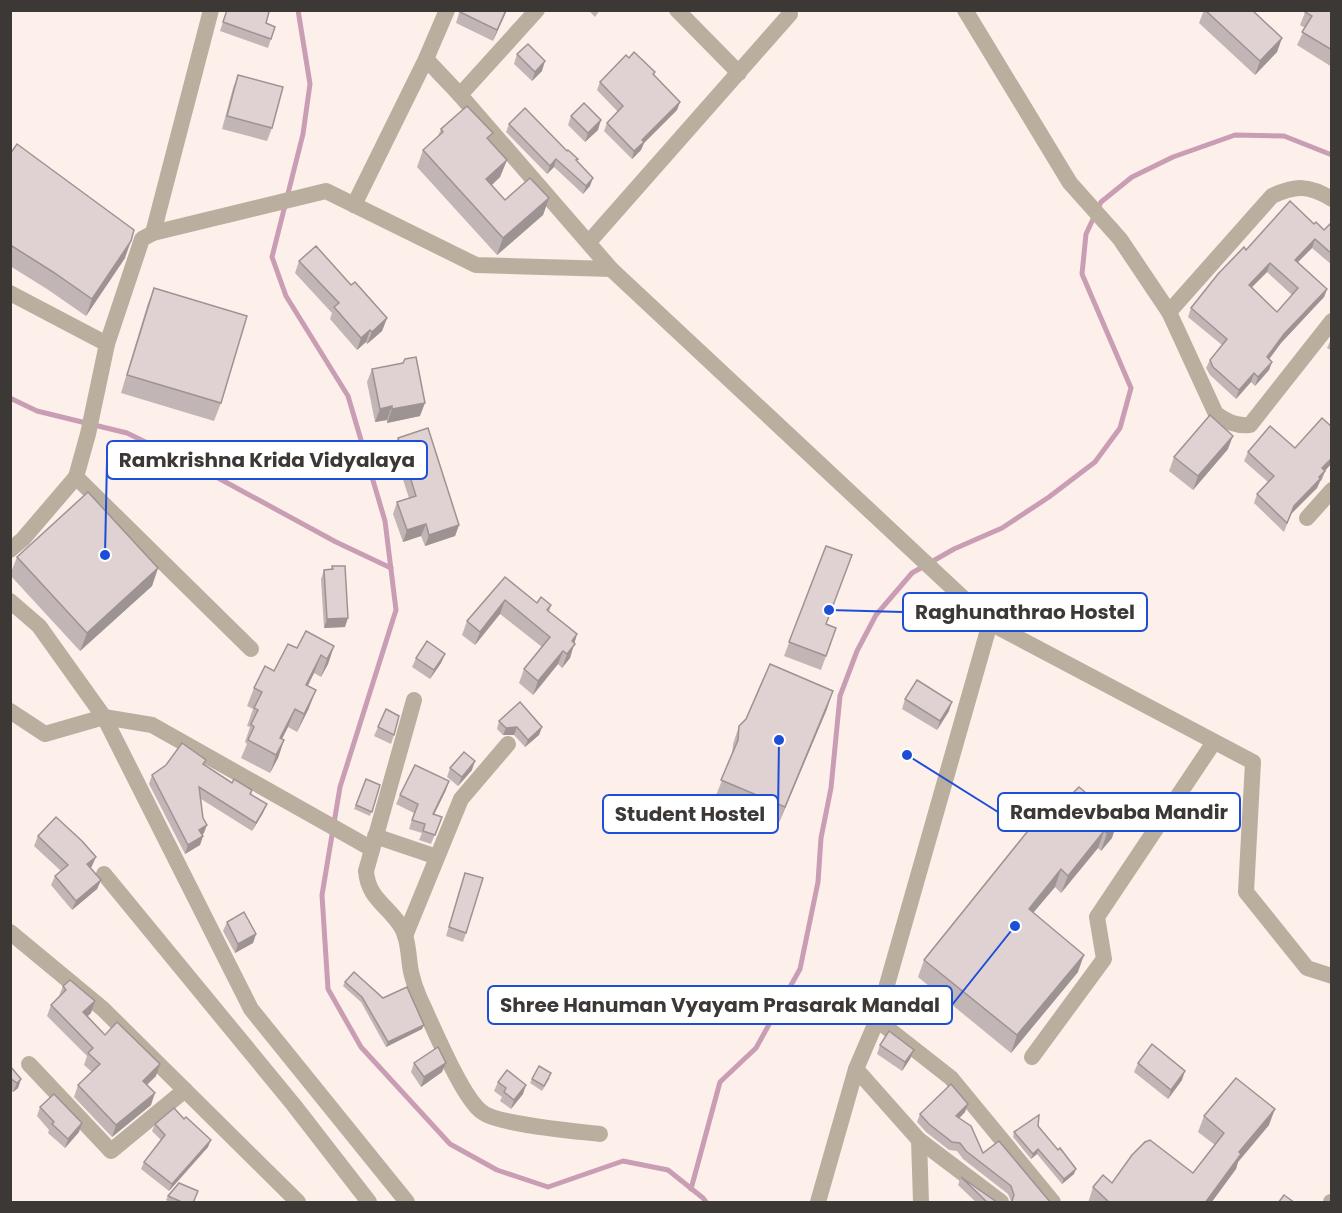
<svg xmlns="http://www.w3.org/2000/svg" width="1342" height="1213" font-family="Poppins,sans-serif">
<rect width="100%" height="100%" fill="#fdf0eb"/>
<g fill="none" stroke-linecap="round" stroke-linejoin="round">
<g stroke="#c99eb5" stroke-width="5">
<path d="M298 10 310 84 303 134 272 257 286 296 348 396 385 521 396 610 340 787 322 895 328 989 361 1047 450 1144 497 1170 548 1187 623 1161 668 1170 703 1198 706 1202"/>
<path d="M10 398 37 411 127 433 209 473 336 542 391 568"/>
<path d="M691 1189 720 1082 756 1048 800 969 818 882 821 838 831 788 840 696 857 651 876 615 912 573 954 549 1002 528 1049 497 1095 462 1120 428 1131 388 1082 274 1086 234 1101 202 1132 177 1173 157 1235 135 1284 136 1332 155"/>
</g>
<g stroke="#baaf9e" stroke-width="16">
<path d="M677 10 739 73"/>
<path d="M965 10 1070 183 1120 239 1169 312 1216 414C1228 422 1235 426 1250 425L1332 321"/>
<path d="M426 59 460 95 611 269"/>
<path d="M460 95 537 10"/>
<path d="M354 205 426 59 447 10"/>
<path d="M153 233 211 10"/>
<path d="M589 242 790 14"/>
<path d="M10 293 107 344"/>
<path d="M1169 312 1272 196C1296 185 1309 185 1332 199"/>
<path d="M1307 518 1332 490"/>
<path d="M10 550 23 539 76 477"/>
<path d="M10 601 39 626 104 717 251 1009 407 1202"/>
<path d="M251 649 76 477 88 434 107 344 142 239 153 233 326 191 476 265 611 269 990 623 1253 762 1246 892 1307 968 1332 976"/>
<path d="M414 700 366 871C368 898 387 905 400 925 409 938 408 957 411 972 413 981 416 990 420 999 432 1024 462 1098 482 1112 499 1125 575 1131 600 1134"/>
<path d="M10 711 45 734 104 717 152 725 372 849"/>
<path d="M375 836 437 857"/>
<path d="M104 874 293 1104 369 1202"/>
<path d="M10 932 103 1009 298 1202"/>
<path d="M405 936 461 799 508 744"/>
<path d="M877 1020 951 1078 1053 1202"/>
<path d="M1032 1057 1104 959 1097 917 1214 742"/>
<path d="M29 1064 111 1151 185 1090"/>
<path d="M856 1069 919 1140 921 1202"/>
<path d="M919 1140 1001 1202"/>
<path d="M818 1202 856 1069 877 1020 990 623"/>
<path d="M1331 1202H1332"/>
</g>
</g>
<g fill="#c1b5b5" fill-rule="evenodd">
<path d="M227 10 275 27 268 48 220 31Z"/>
<path d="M460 10H507L493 41 456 23Z"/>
<path d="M588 10H600L595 17Z"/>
<path d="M1204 10H1252L1282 38 1277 52 1255 75 1199 23Z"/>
<path d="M1306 10H1332V67L1297 45 1305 28 1300 25Z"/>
<path d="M517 54 542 71 532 81 514 64Z"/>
<path d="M629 58 655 72 654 75 680 102 677 110 644 143 641 150 632 159 604 131 607 123 618 112 597 90 600 82Z"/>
<path d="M238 75 272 128 267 141 222 129 233 88Z"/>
<path d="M571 116 598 130 585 142 568 125Z"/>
<path d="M509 124 567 151 578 159 577 161 590 186 583 194 554 167 547 174 506 132Z"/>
<path d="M441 129 490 141 507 160 500 177 492 185 505 200 549 198 543 215 497 255 417 167 423 150 438 136Z"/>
<path d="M10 154 125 258 86 316 47 289 10 266Z"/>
<path d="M1332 222V265L1312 248 1298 262 1327 289 1324 297 1281 343 1269 359 1272 362 1269 370 1255 386 1251 382 1236 399 1210 375 1206 368 1210 360 1222 345 1188 317 1191 308 1246 250 1314 224 1324 230ZM1267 272 1292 295 1277 312 1252 287Z"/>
<path d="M299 261 351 285 387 318 382 331 367 344 366 342 357 350 330 319 332 313 295 273Z"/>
<path d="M154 288 221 403 214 421 121 393 147 306Z"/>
<path d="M1332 337V351L1327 348Z"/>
<path d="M403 363 420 416 387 423V420L375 422 367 382 372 369Z"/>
<path d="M1332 427V463L1325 471 1322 480 1319 482 1317 488 1291 514 1284 532 1254 503 1257 494 1268 482 1244 461 1248 452 1295 448Z"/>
<path d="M398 438 459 525 455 536 425 546 421 536 403 542 393 514 397 502 409 498 393 449Z"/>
<path d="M1228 449 1193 490 1169 471 1174 457Z"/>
<path d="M826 546V624L836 628 821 670 784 656Z"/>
<path d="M17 557 158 568 152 586 80 651 10 575Z"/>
<path d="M332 566 345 627 324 628 321 579 324 570H331Z"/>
<path d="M505 577 537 603 551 605 549 612 577 634 570 658 562 668 558 664 533 695 519 683 524 669 542 647 500 614 475 645 462 635 467 621Z"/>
<path d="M334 646 328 664 321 677 314 673 308 686 309 708 297 732 288 727 282 739 284 740 278 758 270 773 241 758 247 744 245 742 250 727 247 726 253 709 247 706 254 688 274 671 297 648Z"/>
<path d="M445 654 441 663 430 679 412 667 416 658Z"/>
<path d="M905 699 949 711 937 730 902 709Z"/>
<path d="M827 709 778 825 715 798 732 755 733 744 739 726Z"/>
<path d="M499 721 542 727 539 735 525 747 514 735H503L497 729Z"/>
<path d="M378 727 394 735 391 744 374 736Z"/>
<path d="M206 760 204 765 232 783 252 790 251 795 263 813 252 831 201 799 204 833 202 835 203 836 200 845 185 854 149 784 152 775Z"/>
<path d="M450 768 472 770 458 786 447 777Z"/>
<path d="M366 779 380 785 370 816 354 809Z"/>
<path d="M446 790 434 814 442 817 431 844 419 840 422 833 409 829 414 813 396 804 400 795Z"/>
<path d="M1073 793 1112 838 1101 851 1098 848 1061 893 1055 887 1033 913 1078 972 1011 1053 918 977 924 960 1064 820Z"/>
<path d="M38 836 92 866 91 868 101 880 97 889 72 910 51 885 55 876 61 871 34 846Z"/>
<path d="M465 873 466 933 463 942 446 936Z"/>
<path d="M227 922 256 934 253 943 235 953 223 931Z"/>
<path d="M345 982 383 998 424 1025 422 1029 386 1047 361 1002 343 986Z"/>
<path d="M63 986 91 1013 88 1016 105 1035 156 1076 147 1085 151 1105 112 1137 74 1097 78 1085 92 1072 84 1065 87 1056 47 1016 51 1005 59 996Z"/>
<path d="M880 1045 914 1050 910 1059 902 1071 877 1054Z"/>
<path d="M414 1063 442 1072 421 1087 411 1072Z"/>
<path d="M1138 1063 1182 1080 1168 1099 1134 1072Z"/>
<path d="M10 1066 21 1079 18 1088 13 1092 10 1090Z"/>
<path d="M550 1078 542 1091 530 1083 532 1079Z"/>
<path d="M498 1082 523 1094 511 1109 500 1101 502 1097 494 1091Z"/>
<path d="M40 1107 79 1132 65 1148 48 1133 49 1130 37 1116Z"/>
<path d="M965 1112 959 1118 983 1153 1051 1203 1011 1201 1008 1194 963 1159 957 1151 949 1150 926 1132 917 1122 920 1114Z"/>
<path d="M1204 1116 1269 1125 1238 1162 1236 1169 1211 1203H1088L1093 1187 1193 1173 1215 1145 1198 1132Z"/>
<path d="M184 1119 208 1147 169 1191 141 1169 144 1162 161 1140 152 1131 155 1124Z"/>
<path d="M1038 1126 1058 1150 1074 1174 1062 1184 1037 1154 1031 1159 1013 1137 1014 1132Z"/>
<path d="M961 1177 998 1203H977L958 1185Z"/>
<path d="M168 1196 193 1203H171L166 1200Z"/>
</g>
<g fill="#9d9393">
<path d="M506 10H507L493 41 497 30Z"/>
<path d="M1282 38 1277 52 1255 75 1260 61Z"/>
<path d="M545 61 542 71 532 81 535 72Z"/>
<path d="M680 102 677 110 644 143 641 150 632 159 634 151 642 140Z"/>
<path d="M601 120 598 130 585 142 588 133Z"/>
<path d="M556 159 554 167 547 174 550 166Z"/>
<path d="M507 160 500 177 480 196 486 179Z"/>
<path d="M593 178 590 186 583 194 586 186Z"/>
<path d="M549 198 543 215 497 255 503 238Z"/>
<path d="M1315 239 1312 248 1292 268 1295 260Z"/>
<path d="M131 241 125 258 86 316 92 299Z"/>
<path d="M1270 263 1267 272 1246 293 1249 285Z"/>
<path d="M1327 289 1324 297 1281 343 1264 366 1267 357 1284 334Z"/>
<path d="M387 318 382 331 367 344 372 332Z"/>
<path d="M370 330 366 342 357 350 361 338Z"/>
<path d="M1272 362 1269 370 1255 386 1258 377Z"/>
<path d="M1254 373 1251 382 1236 399 1239 390Z"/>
<path d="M425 403 420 416 387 423 392 409Z"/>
<path d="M392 406 387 420 375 422 380 409Z"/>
<path d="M1233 436 1228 449 1193 490 1198 476Z"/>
<path d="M1332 458V463L1319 477 1322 468Z"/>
<path d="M1325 471 1317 488 1291 514 1284 532 1294 506Z"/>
<path d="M426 524 421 536 403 542 407 530Z"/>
<path d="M459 525 455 536 425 546 429 535Z"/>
<path d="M158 568 152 586 80 651 87 633Z"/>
<path d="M505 600 500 614 475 645 480 632Z"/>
<path d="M348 618 345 627 324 628 327 619Z"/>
<path d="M577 634 570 658 562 668 572 641Z"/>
<path d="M334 646 328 664 321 677 327 659Z"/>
<path d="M563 651 558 664 533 695 538 681Z"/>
<path d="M445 654 441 663 430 679 434 670Z"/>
<path d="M321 655 314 673 299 703 306 685Z"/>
<path d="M316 690 309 708 297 732 304 714Z"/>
<path d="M833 691 827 709 778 825 785 807Z"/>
<path d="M952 702 949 711 937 730 940 721Z"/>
<path d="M295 709 288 727 273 756 280 738Z"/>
<path d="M517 727 514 735H503L506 728Z"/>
<path d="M542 727 539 735 525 747 528 740Z"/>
<path d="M284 740 278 758 270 773 276 755Z"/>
<path d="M475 761 472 770 458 786 462 777Z"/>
<path d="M449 781 446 790 430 823 433 814Z"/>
<path d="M267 804 263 813 252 831 256 823Z"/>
<path d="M1118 820 1112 838 1101 851 1107 833Z"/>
<path d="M207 825 204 833 196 839 199 830Z"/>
<path d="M1104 831 1098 848 1061 893 1068 876Z"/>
<path d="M203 836 200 845 185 854 188 845Z"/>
<path d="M96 857 92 866 84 874 87 864Z"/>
<path d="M1061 869 1055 887 1022 926 1029 909Z"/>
<path d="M101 880 97 889 72 910 76 901Z"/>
<path d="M256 934 253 943 235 953 238 944Z"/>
<path d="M1084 955 1078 972 1011 1053 1017 1035Z"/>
<path d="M95 1001 91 1013 79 1023 83 1012Z"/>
<path d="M424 1025 422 1029 386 1047 388 1042Z"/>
<path d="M914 1050 910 1059 902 1071 905 1062Z"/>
<path d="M446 1063 442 1072 421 1087 424 1077Z"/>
<path d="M160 1064 156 1076 139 1092 143 1081Z"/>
<path d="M1185 1071 1182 1080 1168 1099 1171 1090Z"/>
<path d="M21 1079 18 1088 13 1092 17 1083Z"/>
<path d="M526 1085 523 1094 511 1109 514 1100Z"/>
<path d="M155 1093 151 1105 112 1137 116 1125Z"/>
<path d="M968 1104 965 1112 954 1124 956 1116Z"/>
<path d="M1275 1109 1269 1125 1238 1162 1236 1169 1211 1203H1205L1239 1152Z"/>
<path d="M82 1123 79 1132 65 1148 68 1139Z"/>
<path d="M211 1140 208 1147 169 1191 172 1184Z"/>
<path d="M1038 1149 1037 1154 1031 1159 1033 1154Z"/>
<path d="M1076 1169 1074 1174 1062 1184 1064 1179Z"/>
</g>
<g fill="#e0d2d2" stroke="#9d9393" stroke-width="1.5" fill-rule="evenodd">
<path d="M227 10H264L269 12 266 23 275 27 271 39 223 22Z"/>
<path d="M460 10H506L497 30 460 12Z"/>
<path d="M1205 10H1252L1282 38 1260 61Z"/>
<path d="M1306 10H1332V50L1302 32 1312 16 1305 12Z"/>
<path d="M528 44 545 61 535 72 517 54Z"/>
<path d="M634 52 655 72 653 74 680 102 642 140 644 142 634 151 607 123 623 106 600 82 626 55 629 58Z"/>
<path d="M238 75 283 87 272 128 227 116Z"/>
<path d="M584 103 601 120 588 133 571 116Z"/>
<path d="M467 106 493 133 487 138 507 160 486 179 505 200 530 178 549 198 503 238 423 150 443 132 441 129Z"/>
<path d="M525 108 567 151 568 150 578 159 576 160 593 178 586 186 556 159 550 166 509 124Z"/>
<path d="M17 144 134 230 131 241 92 299 53 272 12 246 10 249V154Z"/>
<path d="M1290 201 1314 224 1316 222 1324 230 1332 222V254L1315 239 1295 260 1327 289 1284 334 1267 357 1272 362 1258 377 1254 373 1239 390 1213 367 1210 360 1227 339 1191 308 1218 274 1244 247 1246 250ZM1270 263 1298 288 1277 312 1249 285Z"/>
<path d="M316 246 351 285 355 282 387 318 372 332 370 330 361 338 334 307 339 303 299 261Z"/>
<path d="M154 288 247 316 221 403 127 375Z"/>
<path d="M416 357 425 403 392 409V406L380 409 372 369 403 363 405 359Z"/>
<path d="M1210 415 1233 436 1198 476 1174 457Z"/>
<path d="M1322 418 1332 427V458L1322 468 1325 471 1319 477 1320 479 1294 506 1287 523 1257 494 1274 476 1248 452 1270 426 1295 448Z"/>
<path d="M428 428 459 525 429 535 426 524 407 530 397 502 416 496 398 438Z"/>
<path d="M88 492 158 568 87 633 17 557Z"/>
<path d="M826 546 852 555 826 624 836 628 826 656 789 642Z"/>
<path d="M332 566H345L348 618 327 619 324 570 333 569Z"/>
<path d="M505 577 537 603 541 597 551 605 547 610 577 634 572 641 575 644 567 654 563 651 538 681 524 669 550 637 505 600 480 632 467 621Z"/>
<path d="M306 631 334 646 327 659 321 655 306 685 316 690 304 714 295 709 280 738 284 740 276 755 248 740 254 727 251 724 258 710 254 708 262 692 254 688 265 666 274 671 288 644 297 648Z"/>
<path d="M427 641 445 654 434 670 416 658Z"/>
<path d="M770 664 833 691 785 807 721 780 738 740 739 726 746 719Z"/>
<path d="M917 680 952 702 940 721 905 699Z"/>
<path d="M520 702 542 727 528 740 517 727 506 728 499 721Z"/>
<path d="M386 709 399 716 394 735 378 727Z"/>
<path d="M182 743 206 760 203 764 232 783 234 779 252 790 250 794 267 804 256 823 199 787 203 818 207 825 199 830 203 836 188 845 152 775 166 765Z"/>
<path d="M464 752 475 761 462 777 450 768Z"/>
<path d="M415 765 449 781 433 814 442 817 435 835 423 831 425 824 412 820 418 804 400 795Z"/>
<path d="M366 779 380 785 372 812 356 805Z"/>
<path d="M1079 787 1118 820 1107 833 1104 831 1068 876 1061 869 1029 909 1084 955 1017 1035 924 960 1048 806 1066 822 1073 793Z"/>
<path d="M56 817 82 841 96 857 87 864 101 880 76 901 55 876 68 865 38 836Z"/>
<path d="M465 873 483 878 466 933 449 927Z"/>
<path d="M244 912 256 934 238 944 227 922Z"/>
<path d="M354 972 383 998 407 987 424 1025 388 1042 362 997 345 982Z"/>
<path d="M70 980 95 1001 83 1012 105 1035 117 1022 160 1064 143 1081 155 1093 116 1125 78 1085 100 1064 88 1053 93 1048 51 1005 66 990 63 986Z"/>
<path d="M889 1031 914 1050 905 1062 880 1045Z"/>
<path d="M1152 1044 1185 1071 1171 1090 1138 1063Z"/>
<path d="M438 1047 446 1063 424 1077 414 1063Z"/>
<path d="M10 1066 21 1079 17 1083 10 1078Z"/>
<path d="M539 1066 551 1073 544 1086 532 1079Z"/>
<path d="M507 1070 526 1085 514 1100 504 1092 506 1088 498 1082Z"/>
<path d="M1236 1078 1275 1109 1239 1152 1241 1154 1205 1203H1110L1093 1187 1103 1175 1112 1183 1132 1155 1145 1142 1150 1140 1193 1173 1224 1133 1204 1116Z"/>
<path d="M951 1084 968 1104 956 1116 971 1126 983 1153 999 1141 1051 1203H1009L1012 1201 1014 1195 1011 1186 966 1151 960 1143 952 1142 929 1124 920 1114Z"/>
<path d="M54 1094 82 1123 68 1139 52 1124 54 1122 40 1107Z"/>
<path d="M174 1108 184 1119 186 1117 211 1140 172 1184 144 1162 165 1135 155 1124Z"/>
<path d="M1039 1115 1038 1126 1058 1150 1060 1148 1076 1169 1064 1179 1038 1149 1033 1154 1014 1132Z"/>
<path d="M961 1177 998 1203H988Z"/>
<path d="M179 1183 198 1191 193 1203H184L168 1196Z"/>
<path d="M1284 1195 1295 1203H1278Z"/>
</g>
<path fill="none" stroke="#1d4ed8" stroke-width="2" d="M105 555L107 460M829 610L903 612M907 755L998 812M779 740L778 814M1015 926L952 1005"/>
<g fill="#1d4ed8" stroke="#fff" stroke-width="2">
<circle cx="105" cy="555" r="6"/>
<circle cx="829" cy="610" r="6"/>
<circle cx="907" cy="755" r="6"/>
<circle cx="779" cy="740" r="6"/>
<circle cx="1015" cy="926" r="6"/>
</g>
<g fill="#fff" stroke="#1d4ed8" stroke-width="2">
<rect x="107" y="441" width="320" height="38" rx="6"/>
<rect x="903" y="593" width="244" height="38" rx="6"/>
<rect x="998" y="793" width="242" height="38" rx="6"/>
<rect x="603" y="795" width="175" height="38" rx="6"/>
<rect x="488" y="986" width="464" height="38" rx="6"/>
</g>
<g font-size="20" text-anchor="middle" font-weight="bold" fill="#3c3835">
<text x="267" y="467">Ramkrishna Krida Vidyalaya</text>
<text x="1025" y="619">Raghunathrao Hostel</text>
<text x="1119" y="819">Ramdevbaba Mandir</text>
<text x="690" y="821">Student Hostel</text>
<text x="720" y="1012">Shree Hanuman Vyayam Prasarak Mandal</text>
</g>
<rect width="1342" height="1213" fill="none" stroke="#3c3835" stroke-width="24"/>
</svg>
